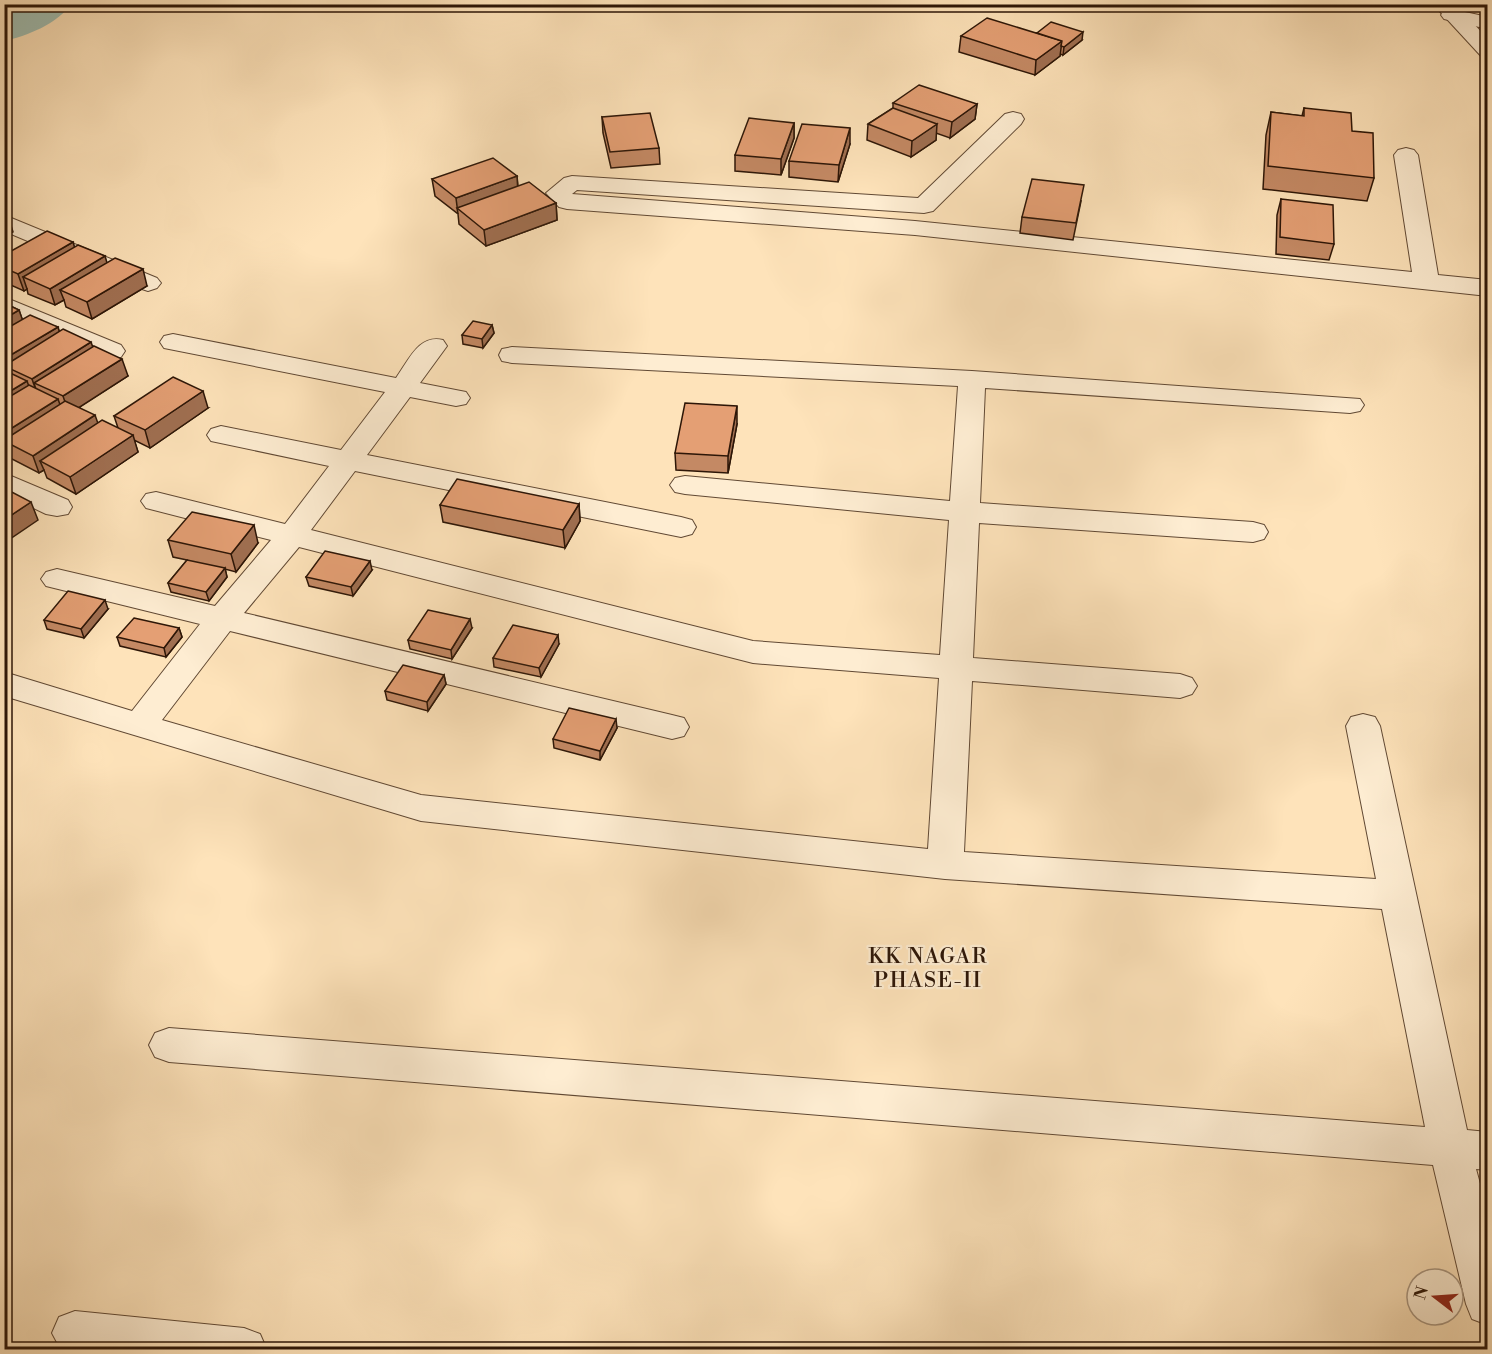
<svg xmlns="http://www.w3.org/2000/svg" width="1492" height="1354" font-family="'Libre Bodoni',serif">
<rect width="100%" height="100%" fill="#fee3ba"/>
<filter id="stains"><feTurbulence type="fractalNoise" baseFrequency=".00333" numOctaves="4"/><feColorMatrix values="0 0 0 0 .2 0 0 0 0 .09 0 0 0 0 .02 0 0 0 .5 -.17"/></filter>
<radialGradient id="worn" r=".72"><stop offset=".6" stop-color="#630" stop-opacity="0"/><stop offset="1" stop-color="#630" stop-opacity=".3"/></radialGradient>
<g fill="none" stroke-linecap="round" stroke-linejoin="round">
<path fill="#a0beb2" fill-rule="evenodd" d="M6 4H71C57 24 27 36 4 41Z"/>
<g stroke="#614934" stroke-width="2">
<g id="minor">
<path d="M1451 9 1488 17V29L1444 19 1441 15 1444 11Z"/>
<path d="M1013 112 1021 114 1024 119 1021 124 933 211 924 213 577 190 572 194 915 221 1412 272 1394 155 1398 150 1406 148 1414 150 1418 155 1438 275 1488 280V296L915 235 567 209 559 207 546 193 564 178 572 176 918 198 1005 114Z"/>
<path d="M4 215 157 278 161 283 157 288 148 291 139 288 4 231Z"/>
<path d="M4 297 121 345 125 351 121 357 112 359 103 357 4 315Z"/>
<path d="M173 334 396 378C409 360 419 334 443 340L447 346 420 383 466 392 470 398 466 404 456 406 410 397 367 455 681 517 692 520 696 527 692 534 681 537 355 471 311 530 753 641 940 655 949 520 685 494 675 492 670 485 675 478 685 476 950 501 958 386 512 363 502 361 499 355 502 349 512 347 972 371 1360 399 1364 405 1360 411 1350 413 985 388 980 503 1253 522 1264 525 1268 532 1264 539 1253 542 979 523 973 658 1180 674 1192 678 1197 686 1192 694 1180 698 972 681 964 852 1376 879 1346 726 1351 717 1363 714 1375 717 1380 726 1467 1130 1488 1132V1170L1476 1169 1488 1213V1325L1472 1319 1466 1304 1433 1165 169 1062 155 1057 149 1045 155 1033 169 1028 1425 1127 1382 909 945 879 421 821 4 696V672L132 711 200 624 46 586 41 579 46 572 57 569 215 606 271 540 146 508 141 501 146 494 156 492 285 524 329 466 211 441 207 435 211 429 221 426 341 450 385 392 164 348 160 342 164 336ZM299 547 753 663 939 678 928 849 421 795 162 720 230 631 672 739 684 736 689 727 684 718 672 715 244 613Z"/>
<path d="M4 473 68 500 72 507 68 514 57 516 46 514 4 494Z"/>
<path d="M75 1311 244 1328 260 1334 267 1350H61L52 1333 59 1317Z"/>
</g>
</g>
<g stroke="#614934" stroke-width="2">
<path id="tertiary" d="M1433 4H1455L1488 39V58L1481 56Z"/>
</g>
<use href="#minor" fill="#feedd2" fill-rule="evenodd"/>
<use href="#tertiary" fill="#feedd2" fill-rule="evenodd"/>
</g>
<g fill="#c48964" stroke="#2d1607" stroke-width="1.5">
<path d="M1037 33 1082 40 1063 55 1060 54V56L1035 75 959 52 961 36Z"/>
<path d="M893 103 977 104 975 119 950 138 936 133V140L911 157 867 140 868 124 893 108Z"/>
<path d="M1304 108 1352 131 1374 178 1367 201 1263 189 1266 135 1271 112 1302 116Z"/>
<path d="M602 117 659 148 660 164 611 168 603 133Z"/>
<path d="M794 123V138L781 175 735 171V155Z"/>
<path d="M850 144 838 182 789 177V161Z"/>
<path d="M517 176 518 186 556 203 557 220 486 246 459 224 458 214 435 196 432 179Z"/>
<path d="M1281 199 1334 244 1329 260 1276 254 1277 215Z"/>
<path d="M1081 201 1073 240 1020 233 1022 217Z"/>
<path d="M73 242 74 247 105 256 106 263 147 286 92 319 66 307 64 300 55 305 28 294 27 289 24 291 4 282V255Z"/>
<path d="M4 303 19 310 22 319 58 327 59 332 93 346 128 376 79 407 98 423 118 428 114 416 208 408 150 448 134 440 138 452 76 494 47 478 44 470 39 473 10 458 8 452 4 454Z"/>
<path d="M492 325 494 333 483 348 463 344 462 335Z"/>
<path d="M737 424 728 473 676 470 675 453Z"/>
<path d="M579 504 580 521 565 548 443 522 440 505Z"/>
<path d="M168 540 258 543 236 572 225 569 227 577 209 601 171 592 168 583 187 560 173 557Z"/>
<path d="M372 570 353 596 309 586 306 577Z"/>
<path d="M108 609 84 638 47 629 44 620Z"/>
<path d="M179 628 182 637 166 657 120 646 117 637Z"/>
<path d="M472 628 452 659 410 649 408 640Z"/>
<path d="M559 644 541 677 494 667 493 658Z"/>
<path d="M444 675 446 684 428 711 387 700 385 691Z"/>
<path d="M617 728 600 760 554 748 553 739Z"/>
</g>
<g fill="#a06f51" stroke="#2d1607" stroke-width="1.5">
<path d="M1083 32 1082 40 1063 55 1064 47Z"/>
<path d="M1062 41 1060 56 1035 75 1036 60Z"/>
<path d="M977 104 975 119 950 138 952 122Z"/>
<path d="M794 123V138L781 175V159Z"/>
<path d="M937 124 936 140 911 157 912 141Z"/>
<path d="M850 128V144L838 182 839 165Z"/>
<path d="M517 176 518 193 457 208 458 214 456 198Z"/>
<path d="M556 203 557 220 486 246 484 230Z"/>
<path d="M8 216 13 232 4 237V217Z"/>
<path d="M73 242 78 259 23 277 27 289 24 291 18 274Z"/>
<path d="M105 256 110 273 60 290 64 300 55 305 50 289Z"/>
<path d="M143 269 147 286 92 319 87 302Z"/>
<path d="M19 310 25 327 4 340V319Z"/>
<path d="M492 325 494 333 483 348 482 339Z"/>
<path d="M58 327 63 344 4 366V359Z"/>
<path d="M91 342 97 359 34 383 38 396 32 379Z"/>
<path d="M122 359 128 376 69 414 63 396Z"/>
<path d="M27 381 33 398 4 416V395Z"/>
<path d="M203 391 208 408 150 448 145 430Z"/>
<path d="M58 399 64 416 4 441V433Z"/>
<path d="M737 406V424L728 473V456Z"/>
<path d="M95 415 101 432 40 461 44 470 39 473 33 456Z"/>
<path d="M133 435 138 452 76 494 70 477Z"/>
<path d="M4 444 8 452 4 454Z"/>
<path d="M31 502 38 520 4 543V520Z"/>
<path d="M579 504 580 521 565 548 563 530Z"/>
<path d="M254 525 258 543 236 572 231 554Z"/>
<path d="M370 561 372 570 353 596 351 587Z"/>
<path d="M225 568 227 577 209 601 206 592Z"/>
<path d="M105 600 108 609 84 638 81 629Z"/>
<path d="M470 619 472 628 452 659 451 650Z"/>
<path d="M179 628 182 637 166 657 164 648Z"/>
<path d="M558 635 559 644 541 677 539 668Z"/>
<path d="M444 675 446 684 428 711 427 702Z"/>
<path d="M616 719 617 728 600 760V751Z"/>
</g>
<g fill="#e49f74" stroke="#2d1607" stroke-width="1.5">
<path d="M987 18 1062 41 1036 60 961 36Z"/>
<path d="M1051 22 1083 32 1064 47 1061 46 1062 41 1037 33Z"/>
<path d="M919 85 977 104 952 122 893 103Z"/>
<path d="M893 108 937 124 912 141 868 124Z"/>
<path d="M1304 108 1351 113 1352 131 1373 133 1374 178 1268 166 1271 112 1304 116Z"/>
<path d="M650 113 659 148 610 152 602 117Z"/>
<path d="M749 118 794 123 781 159 735 155Z"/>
<path d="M802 124 850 128 839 165 789 161Z"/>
<path d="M493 158 517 176 456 198 432 179Z"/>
<path d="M1032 179 1084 185 1076 223 1022 217Z"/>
<path d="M529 182 556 203 484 230 457 208Z"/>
<path d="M1281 199 1333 205 1334 244 1280 237Z"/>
<path d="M47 231 73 242 18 274 4 268V255Z"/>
<path d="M78 245 105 256 50 289 23 277Z"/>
<path d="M115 258 143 269 87 302 60 290Z"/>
<path d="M4 303 19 310 4 319Z"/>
<path d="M30 315 58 327 4 359V330Z"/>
<path d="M473 321 492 325 482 339 462 335Z"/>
<path d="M63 329 91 342 32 379 4 366Z"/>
<path d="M94 346 122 359 63 396 34 383Z"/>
<path d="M4 370 27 381 4 395Z"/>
<path d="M173 377 203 391 145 430 114 416Z"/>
<path d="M29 385 58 399 4 433V400Z"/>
<path d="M65 401 95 415 33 456 4 441V440Z"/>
<path d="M685 403 737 406 728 456 675 453Z"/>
<path d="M102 420 133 435 70 477 40 461Z"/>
<path d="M457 479 579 504 563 530 440 505Z"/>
<path d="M4 488 31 502 4 520Z"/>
<path d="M192 512 254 525 231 554 168 540Z"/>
<path d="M325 551 370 561 351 587 306 577Z"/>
<path d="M187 560 225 568 206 592 168 583Z"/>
<path d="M68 591 105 600 81 629 44 620Z"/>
<path d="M428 610 470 619 451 650 408 640Z"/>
<path d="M134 618 179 628 164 648 117 637Z"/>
<path d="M513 625 558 635 539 668 493 658Z"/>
<path d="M403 665 444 675 427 702 385 691Z"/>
<path d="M569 708 616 719 600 751 553 739Z"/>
</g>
<g text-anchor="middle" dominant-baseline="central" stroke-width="4.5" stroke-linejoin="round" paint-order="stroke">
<g font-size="21" letter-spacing="1.5" fill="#2d1607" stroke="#feedd2">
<text x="928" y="957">KK NAGAR<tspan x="928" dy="24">PHASE-II</tspan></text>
</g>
</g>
<rect width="1492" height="1354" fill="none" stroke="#fee3ba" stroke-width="24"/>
<rect x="6" y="6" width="1480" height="1342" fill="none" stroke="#2d1607" stroke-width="3"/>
<rect x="12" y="12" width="1468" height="1330" fill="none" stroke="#2d1607" stroke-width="1.5"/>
<g transform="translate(1435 1297) rotate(287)"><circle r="28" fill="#feedd2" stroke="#aa9781" stroke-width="1.5"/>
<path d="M0-4.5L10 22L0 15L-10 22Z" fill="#8f2418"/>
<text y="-9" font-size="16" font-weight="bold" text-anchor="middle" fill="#2d1607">N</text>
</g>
<rect width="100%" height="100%" filter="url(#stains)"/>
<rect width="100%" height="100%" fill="url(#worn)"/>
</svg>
